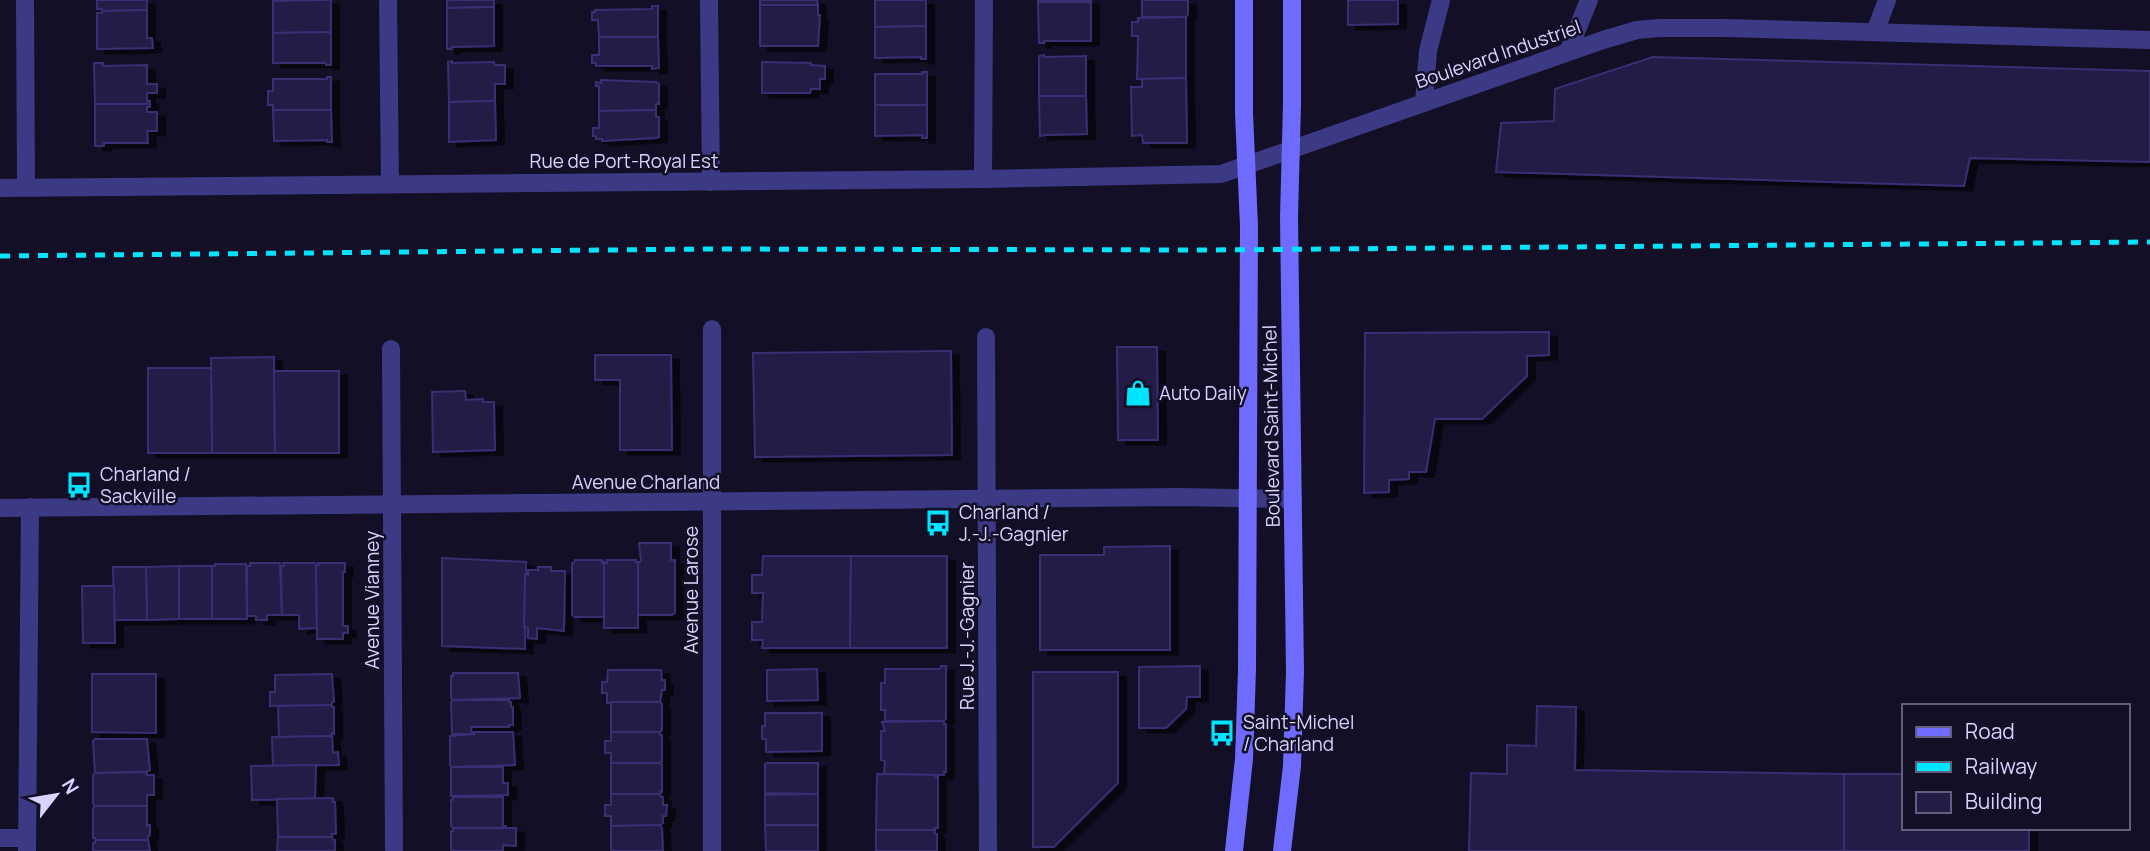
<svg xmlns="http://www.w3.org/2000/svg" width="2150" height="851" font-family="Manrope,sans-serif">
<defs>
<filter id="shadow"><feDropShadow dx="8" dy="4.5" stdDeviation="0" flood-color="#0009"/></filter>
</defs>
<rect width="100%" height="100%" fill="#130f26"/>
<g fill="#241b47" stroke="#3b2d73" stroke-width="2" filter="url(#shadow)">
<path d="M97 0H147V10L102 11V9H97Z"/>
<path d="M325 0H331V32L273 33V1Z"/>
<path d="M447 0H494V7L447 8Z"/>
<path d="M760 0H817L818 5H760Z"/>
<path d="M875 0H926V26L875 27Z"/>
<rect x="1038" y="0" width="53" height="2"/>
<path d="M1142 0H1188V14L1186 17H1142Z"/>
<path d="M1348 0H1398V24L1348 25Z"/>
<path d="M1038 2H1091V41H1044V43H1039Z"/>
<path d="M760 5H818V15H820L818 46H760Z"/>
<path d="M652 6H658V37H599L598 20H592V12H595V10L652 9Z"/>
<path d="M494 7V46L452 47V49H447V8Z"/>
<path d="M147 10V38H152L153 48 97 49V13H102V11Z"/>
<path d="M1186 17V78L1137 79 1138 36H1132V22H1138V18Z"/>
<path d="M926 26V59H921V57L875 58V27Z"/>
<path d="M331 32V65H326V63H273V33Z"/>
<path d="M599 37H658L659 68 652 69V66H596V63H592V55H599Z"/>
<path d="M1044 55V57L1086 56V96H1039V56Z"/>
<path d="M1653 57 2150 71V162L1970 158 1964 186 1496 172 1501 123 1554 121 1555 89Z"/>
<path d="M452 61V63L494 62 495 65H505V84H495V101L449 102 448 62Z"/>
<path d="M762 62 811 63V65L825 66V79H820V89H811L810 93H762Z"/>
<path d="M94 63H103V66L147 65V84H157V93H147V101H150V104H95Z"/>
<path d="M922 72H927V105H875V74H922Z"/>
<path d="M327 77H331V110H273V105H268V91H273V79H327Z"/>
<path d="M1186 78 1187 143H1143L1142 135 1132 136 1131 87H1142V79Z"/>
<path d="M601 80 656 82 659 84V104H656V110L599 111V86H596V82L601 83Z"/>
<path d="M1039 96H1086L1087 134 1045 135 1040 136Z"/>
<path d="M495 101 496 140 449 142V102Z"/>
<path d="M95 104H150V107H147V112H157V131H147L148 143H104V146H95Z"/>
<path d="M875 105H927V138H922L923 135 875 136Z"/>
<path d="M273 110H331L332 142H327V140L274 141Z"/>
<path d="M656 110V117H659V137L656 138 602 141V139H596V136H593V128H599V111Z"/>
<path d="M1549 332V355L1527 356V376L1482 419H1435L1426 472H1409V479L1389 480V492L1364 493 1365 333Z"/>
<path d="M1117 347H1157L1158 440H1118Z"/>
<path d="M951 351 952 455 755 457 753 353Z"/>
<path d="M595 355H671L672 450H620V380H595Z"/>
<path d="M274 357 275 453H212L211 358Z"/>
<path d="M148 368H211L212 453H148Z"/>
<path d="M274 371H339V453H275Z"/>
<path d="M465 391 466 400 483 399V402H494L495 450 433 452 432 392Z"/>
<path d="M639 543H671V560H675V613L672 615H638V562H640L641 560Z"/>
<path d="M1170 546V650H1040V555H1104V547Z"/>
<path d="M763 556H851L850 648H762L763 640H752V622H762L763 593H752V575H762Z"/>
<path d="M851 556H947V648H850Z"/>
<path d="M442 558 526 562 525 649 442 646Z"/>
<path d="M575 560H602V563L604 562 605 615 602 617H575L572 615V563H574Z"/>
<path d="M607 560H636V562H638V628H604V562L607 563Z"/>
<path d="M250 563H280L282 615H267V620H256V616H247V566H250Z"/>
<path d="M283 563H315L316 565 317 628 299 629V615H282L281 566H284Z"/>
<path d="M318 563H345V572H343V626H348V633H343V639H317L316 565H319Z"/>
<path d="M215 564H246L247 619H212V566H215Z"/>
<path d="M179 566V619L147 620 146 567Z"/>
<rect x="179" y="566" width="33" height="53"/>
<path d="M113 567H146L147 620H114Z"/>
<path d="M538 567H551V571H565L564 631 537 628V639L528 638V628L524 627 525 574 528 575V570H538Z"/>
<path d="M82 586H114L115 643H83Z"/>
<path d="M941 666H946V719L943 721H885V710H881V683H885V669H940Z"/>
<path d="M1200 666V697H1187L1186 709 1166 728H1139V667Z"/>
<path d="M817 669 818 700 767 701V670Z"/>
<path d="M608 670H661L662 680H665V690H662L660 702 607 703V693H602V682H607Z"/>
<path d="M1033 672H1118V783L1054 847H1033Z"/>
<path d="M453 673H518L520 698 453 700 451 698V676H453Z"/>
<path d="M92 674H156V733L92 732Z"/>
<path d="M332 674 334 702H332V705L270 706V692H275V675Z"/>
<path d="M453 700H509V702H511V707H513V725H509V727H471L472 734H452L451 702Z"/>
<path d="M611 702H660L662 704V730L660 732H611Z"/>
<path d="M332 705V707H334V734L332 733V736L279 737 278 706Z"/>
<path d="M1537 706 1576 707 1575 770 1844 774V851H1469L1471 773 1507 774V745L1536 746Z"/>
<path d="M765 713H822V751L766 752V739H762V726H765Z"/>
<path d="M944 721V724H946V772H944V775L884 774 885 761 881 760V731H885L882 722Z"/>
<path d="M474 732H513L515 765 452 767 450 765V736L474 734Z"/>
<path d="M611 732H660V735H662V761L660 763H611V753H605V741H611Z"/>
<path d="M332 736 333 753 338 752 339 765 273 766 272 737Z"/>
<path d="M95 739H147L150 770 145 772 95 773 93 741Z"/>
<path d="M611 763H660L662 765V792H660V794H611Z"/>
<path d="M767 763H818V794L765 793V764Z"/>
<path d="M316 765 315 799 252 800 251 766Z"/>
<path d="M451 767H503V783H508V795L451 796Z"/>
<path d="M147 772V775H154V795H147V806H95L93 804V775L95 773Z"/>
<path d="M877 774 936 775V777H938V828H935V830H876Z"/>
<path d="M1844 774H1903V828H2029V851H1844Z"/>
<path d="M611 794H660L661 797H663V805H667L666 816H663V823L660 825 611 826V816H605V805H611Z"/>
<path d="M818 794V825H765V795Z"/>
<path d="M453 797H503V826H506V829L453 828 451 826V800H453Z"/>
<path d="M333 798V802H335L336 834H332V837H278L277 799Z"/>
<path d="M95 806H147V826L150 825V835L148 836V840H95V838H93V809Z"/>
<path d="M660 825 662 828 663 851H611V826Z"/>
<path d="M765 825H818V851H766Z"/>
<path d="M453 828H516V846L503 845V851H451V831H453Z"/>
<path d="M876 830H935V834H937V851H876Z"/>
<path d="M278 837H332L333 840H335V851H277Z"/>
<path d="M95 840H148L150 851H93V843H95Z"/>
</g>
<g fill="none" stroke-linecap="round" stroke-linejoin="round">
<g stroke="#3d3a85" stroke-width="18">
<path d="M25 0 26 187"/>
<path d="M388 0 390 184"/>
<path d="M709 0 711 182"/>
<path d="M1875 32 1887 0"/>
<path d="M1568 52 1589 0"/>
<path d="M1424 102 1428 51 1441 0"/>
<path d="M983 179 984 0"/>
<path d="M0 188 983 179 1221 174 1247 165"/>
<path d="M712 329V851"/>
<path d="M986 337 988 851"/>
<path d="M391 349 394 851"/>
<path d="M0 838H27"/>
<path d="M27 851 30 507"/>
</g>
<g stroke="#3d3a85" stroke-width="18">
<path d="M1247 165 1603 40 1637 30 1659 28H1726L2150 40"/>
<path d="M0 508 1180 497 1293 499"/>
</g>
<g stroke="#6f6bff" stroke-width="18">
<path d="M1234 851 1244 759 1247 670 1249 226 1244 113V0"/>
<path d="M1282 851 1292 766 1295 672 1289 217 1292 104V0"/>
</g>
<path stroke="#00e5ff" stroke-width="5" stroke-dasharray="10 9" stroke-linecap="butt" d="M0 256 707 249 1210 250 2150 242"/>
</g>
<defs>
<g id="shop-bare" transform="scale(2.1)"><path d="M-5-2.5h2.3a2.7 3.5 0 0 1 5.4 0H5L5.5 6h-11ZM-1.5-2.5h3a1.5 2.3 0 0 0-3 0Z" fill="#00e5ff" stroke="#130f26" stroke-width="2.5" paint-order="stroke"/></g>
<g id="bus-bare" transform="scale(2.1)"><path d="M-5-6H5V4H4V6H2V4H-2V6H-4V4H-5ZM-3.5-4V0h7V-4ZM-3.5 1.2v1.5H-2V1.2ZM2 1.2v1.5H3.5V1.2Z" fill="#00e5ff" stroke="#130f26" stroke-width="2.5" paint-order="stroke"/></g>
</defs>
<g fill-rule="evenodd">
<use href="#shop-bare" x="1138" y="393"/>
<use href="#bus-bare" x="79" y="485"/>
<use href="#bus-bare" x="938" y="523"/>
<use href="#bus-bare" x="1222" y="733"/>
</g>
<g text-anchor="middle" dominant-baseline="central" stroke-width="5" stroke-linejoin="round" paint-order="stroke">
<g font-size="19" fill="#d9d4ff" stroke="#130f26">
<text transform="translate(1498 54) rotate(-19)">Boulevard Industriel</text>
<text x="624" y="161">Rue de Port-Royal Est</text>
<text transform="translate(1271 426) rotate(-91)">Boulevard Saint-Michel</text>
<text x="646" y="482">Avenue Charland</text>
<text transform="translate(691 590) rotate(-90)">Avenue Larose</text>
<text transform="translate(372 600) rotate(-90)">Avenue Vianney</text>
<text transform="translate(967 636) rotate(-90)">Rue J.-J.-Gagnier</text>
</g>
<g font-size="19" fill="#d9d4ff" stroke="#130f26" text-anchor="start">
<text x="1159" y="393">Auto Daily</text>
<text x="100" y="474">Charland /<tspan x="100" dy="22">Sackville</tspan></text>
<text x="959" y="512">Charland /<tspan x="959" dy="22">J.-J.-Gagnier</tspan></text>
<text x="1243" y="722">Saint-Michel<tspan x="1243" dy="22">/ Charland</tspan></text>
</g>
</g>
<rect x="1902" y="704" width="228" height="126" fill="#130f26" stroke="#625e7d" stroke-width="2"/>
<rect x="1916" y="727" width="35" height="10" fill="#6f6bff" stroke="#625e7d" stroke-width="2"/>
<text x="1965" y="739" font-size="21" fill="#d9d4ff">Road</text>
<rect x="1916" y="762" width="35" height="10" fill="#00e5ff" stroke="#625e7d" stroke-width="2"/>
<text x="1965" y="774" font-size="21" fill="#d9d4ff">Railway</text>
<rect x="1916" y="792" width="35" height="21" fill="#241b47" stroke="#625e7d" stroke-width="2"/>
<text x="1965" y="809" font-size="21" fill="#d9d4ff">Building</text>
<g transform="translate(56 795) rotate(59)" stroke="#130f26" stroke-width="5" paint-order="stroke">
<path d="M0-5L12 26L0 18L-12 26Z" fill="#d9d4ff"/>
<text y="-10" font-size="19" font-weight="bold" text-anchor="middle" fill="#d9d4ff">N</text>
</g>
</svg>
